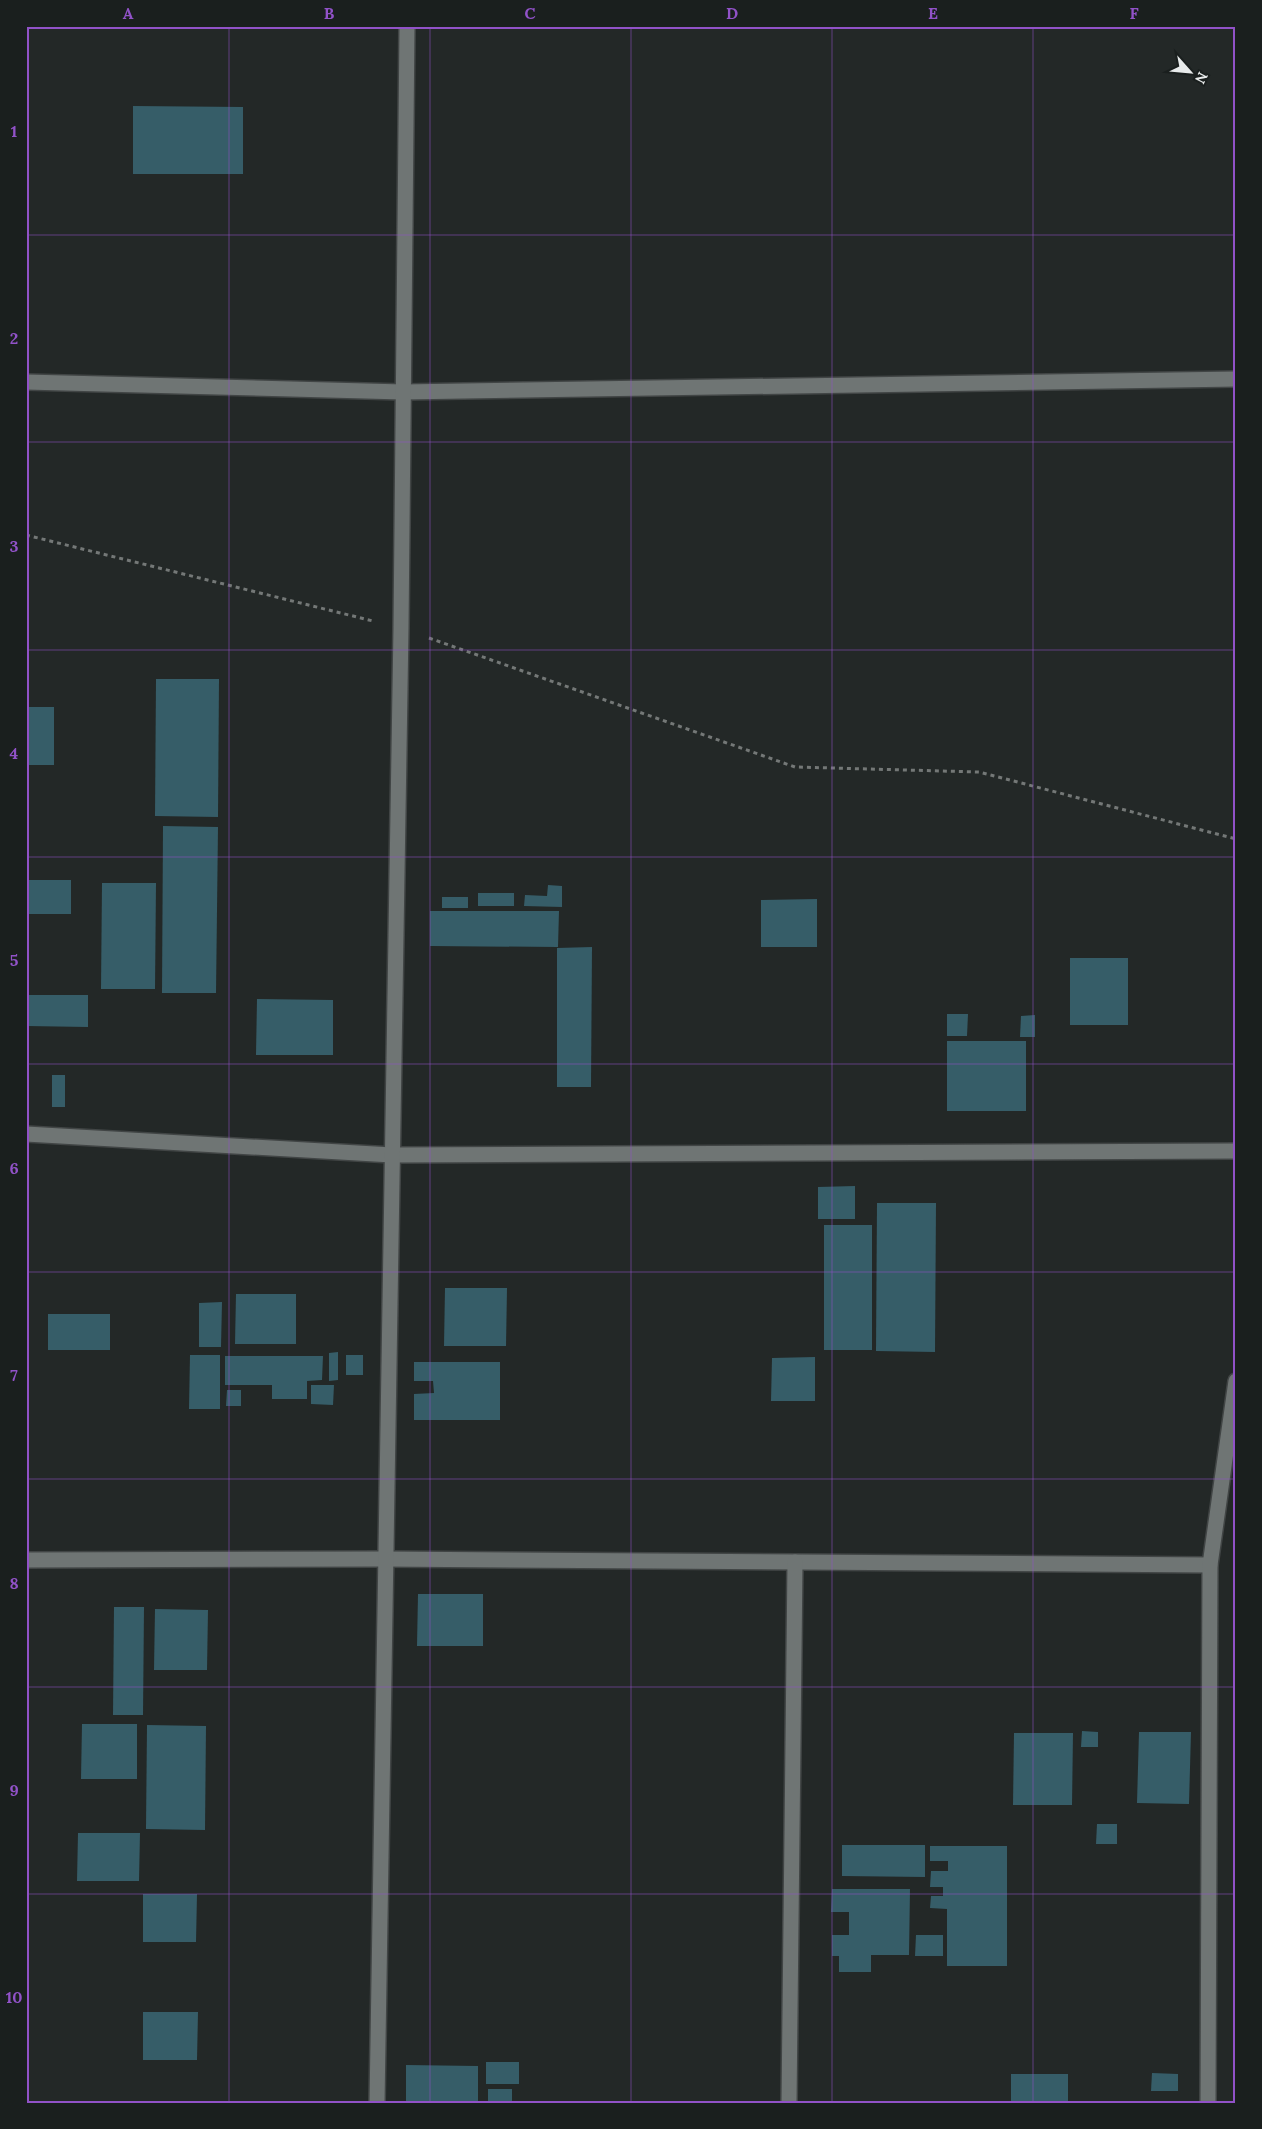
<svg xmlns="http://www.w3.org/2000/svg" width="1262" height="2129" font-family="Lora,serif">
<rect width="100%" height="100%" fill="#232827"/>
<g fill="#365d68">
<path d="M133 106 243 107V174H133Z"/>
<path d="M156 679H219L218 817 155 816Z"/>
<rect x="26" y="707" width="28" height="58"/>
<path d="M163 826 218 827 216 993H162Z"/>
<rect x="26" y="880" width="45" height="34"/>
<path d="M102 883H156L155 989H101Z"/>
<path d="M548 885 562 886V907L524 906 525 895 547 896Z"/>
<rect x="478" y="893" width="36" height="13"/>
<rect x="442" y="897" width="26" height="11"/>
<path d="M817 899V947H761V900Z"/>
<path d="M430 911H559L558 947 430 946Z"/>
<path d="M592 947 591 1087H557V948Z"/>
<rect x="1070" y="958" width="58" height="67"/>
<path d="M26 995H88V1027L26 1026Z"/>
<path d="M257 999 333 1000V1055H256Z"/>
<path d="M947 1014H968L967 1036H947Z"/>
<path d="M1035 1015V1037H1020L1021 1016Z"/>
<rect x="947" y="1041" width="79" height="70"/>
<rect x="52" y="1075" width="13" height="32"/>
<path d="M855 1186V1219H818V1187Z"/>
<path d="M877 1203H936L935 1352 876 1351Z"/>
<rect x="824" y="1225" width="48" height="125"/>
<path d="M445 1288H507L506 1346H444Z"/>
<path d="M236 1294H296V1344H235Z"/>
<path d="M222 1302 221 1347H199V1303Z"/>
<rect x="48" y="1314" width="62" height="36"/>
<path d="M338 1352V1380L329 1381V1353Z"/>
<path d="M190 1355H220V1409H189Z"/>
<rect x="346" y="1355" width="17" height="20"/>
<path d="M225 1356H323L322 1380 307 1381V1399H272V1385H225Z"/>
<path d="M815 1357V1401H771L772 1358Z"/>
<path d="M414 1362H500V1420H414V1394L434 1393 433 1381H414Z"/>
<path d="M311 1385H334L333 1405 311 1404Z"/>
<path d="M227 1390H241V1406H226Z"/>
<path d="M418 1594H483V1646H417Z"/>
<path d="M114 1607H144L143 1715H113Z"/>
<path d="M155 1609 208 1610 207 1670H154Z"/>
<path d="M82 1724H137V1779H81Z"/>
<path d="M147 1725 206 1726 205 1830 146 1829Z"/>
<path d="M1082 1731 1098 1732V1747H1081Z"/>
<path d="M1139 1732H1191L1189 1804 1137 1803Z"/>
<path d="M1014 1733H1073L1072 1805H1013Z"/>
<path d="M1097 1824H1117V1844H1096Z"/>
<path d="M78 1833H140L139 1881H77Z"/>
<path d="M842 1845H925V1877L842 1876Z"/>
<path d="M930 1846H1007V1966H947V1909L930 1908 931 1896H943V1887H930L931 1871H948V1861H930Z"/>
<path d="M832 1889H910L909 1955H871V1972H839V1956H832V1935H849V1912H831Z"/>
<path d="M143 1894H197L196 1942H143Z"/>
<path d="M916 1935H943V1956H915Z"/>
<path d="M143 2012H198L197 2060H143Z"/>
<rect x="486" y="2062" width="33" height="22"/>
<path d="M406 2065 478 2066V2103H406Z"/>
<path d="M1152 2073 1178 2074V2091H1151Z"/>
<rect x="1011" y="2074" width="57" height="29"/>
<rect x="488" y="2089" width="24" height="14"/>
</g>
<g fill="none" stroke-linecap="round" stroke-linejoin="round">
<g stroke="#414545" stroke-width="18">
<g id="minor">
<path d="M26 382 403 392 1236 379"/>
<path d="M26 1134 392 1155 1236 1151"/>
<path d="M26 1560 385 1559 1210 1565"/>
<path d="M377 2103 401 628 407 26"/>
<path d="M789 2103 795 1562"/>
<path d="M1208 2103 1210 1565 1236 1381"/>
</g>
</g>
<g stroke="#747877" stroke-width="3" stroke-dasharray="4 4" stroke-linecap="butt">
<path d="M26 535 373 621"/>
<path d="M429 638 795 767 979 772 1236 839"/>
</g>
<use href="#minor" stroke="#6f7574" stroke-width="15"/>
</g>
<path fill="none" stroke="#9152c8" stroke-width="1" stroke-opacity="0.55" d="M229 26V2103M430 26V2103M631 26V2103M832 26V2103M1033 26V2103M26 235H1236M26 442H1236M26 650H1236M26 857H1236M26 1064H1236M26 1272H1236M26 1479H1236M26 1687H1236M26 1894H1236"/>
<rect width="1262" height="2129" fill="none" stroke="#1a1f1e" stroke-width="55"/>
<g transform="translate(1190 72) rotate(117)" stroke="#1a1f1e" stroke-width="4" paint-order="stroke">
<path d="M0-4L9 19L0 12L-9 19Z" fill="#e8ebeb"/>
<text y="-8" font-size="14" font-weight="bold" text-anchor="middle" fill="#e8ebeb">N</text>
</g>
<rect x="28" y="28" width="1206" height="2074" fill="none" stroke="#9152c8" stroke-width="2"/>
<g font-size="16" text-anchor="middle" font-weight="bold" fill="#9152c8">
<text x="128" y="19">A</text>
<text x="329" y="19">B</text>
<text x="530" y="19">C</text>
<text x="732" y="19">D</text>
<text x="933" y="19">E</text>
<text x="1134" y="19">F</text>
<text x="14" y="137">1</text>
<text x="14" y="344">2</text>
<text x="14" y="552">3</text>
<text x="14" y="759">4</text>
<text x="14" y="966">5</text>
<text x="14" y="1174">6</text>
<text x="14" y="1381">7</text>
<text x="14" y="1589">8</text>
<text x="14" y="1796">9</text>
<text x="14" y="2003">10</text>
</g>
</svg>
